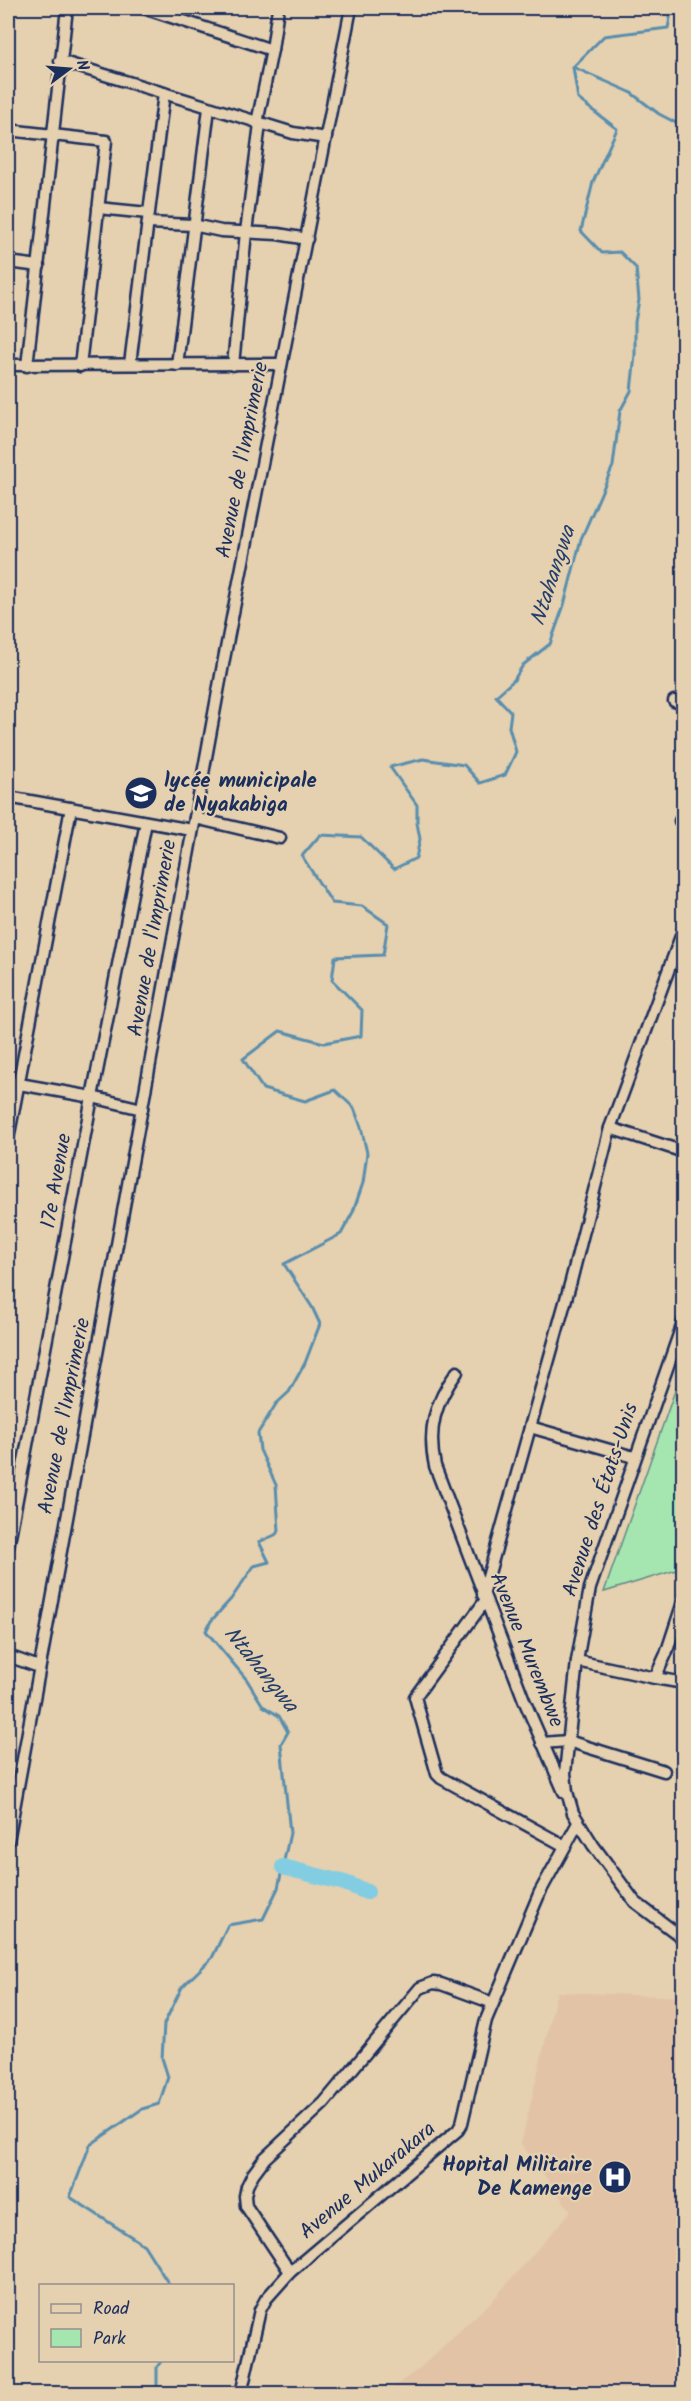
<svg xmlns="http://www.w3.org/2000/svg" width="691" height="2401" font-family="Kalam,sans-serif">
<rect width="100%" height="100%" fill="#e5d0af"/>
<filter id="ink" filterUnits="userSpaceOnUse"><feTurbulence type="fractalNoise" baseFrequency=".0167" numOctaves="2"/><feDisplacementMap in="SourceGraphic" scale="12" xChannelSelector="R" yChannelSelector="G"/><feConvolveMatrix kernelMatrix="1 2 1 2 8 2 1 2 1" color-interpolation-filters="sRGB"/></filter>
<g filter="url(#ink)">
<path fill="#e2c3a6" d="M557 1992 683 1997V2393H385L419 2369 493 2300 571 2211 521 2144Z"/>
<path fill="#a5e6b0" stroke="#608a87" stroke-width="1.5" d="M683 1368V1568L604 1592Z"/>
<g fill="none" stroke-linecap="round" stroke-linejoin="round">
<g stroke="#598eae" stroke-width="3">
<path d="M573 67 630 92 659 114 684 127"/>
<path d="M170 2286 144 2245 70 2197 90 2145 142 2109 159 2104 168 2077 162 2058 164 2024 182 1987 212 1958 228 1925 263 1919 278 1888 290 1833 281 1744 288 1732 279 1716 263 1706 247 1680 206 1631 211 1621 231 1599 254 1566 269 1562 259 1542 275 1535 279 1531 276 1485 260 1450 258 1433 276 1404 289 1392 305 1363 320 1324 312 1307 284 1264 341 1234 353 1212 363 1183 367 1153 361 1127 354 1108 335 1090 305 1101 263 1089 243 1059 280 1031 324 1043 361 1036 362 1010 332 980 335 957 383 955 388 924 362 906 332 903 302 856 320 835 361 837 394 869 416 858 420 839 417 823V805L390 767 423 759 464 765 480 783 505 775 516 752 509 727 511 712 496 696 514 680 523 665 550 644 564 605 581 539 613 466 620 411 631 391 635 355V322L639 300 636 268 620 252 602 253 581 231 593 182 617 129 578 99 573 67 604 36 668 28 672 8"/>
<path d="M157 2394V2367L162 2360"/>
</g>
<path stroke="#83cde3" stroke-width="16" d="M283 1867 345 1883 367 1892"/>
<g stroke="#1b2f5e" stroke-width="15">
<g id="minor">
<path d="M144 8 272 50"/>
<path d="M60 61 293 133 326 138"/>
<path d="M257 123 272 50 278 8"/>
<path d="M8 130 106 141 80 366"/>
<path d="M98 208 148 213"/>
<path d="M148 223 193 225 221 231 278 234 307 239"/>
<path d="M8 262 39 266"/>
<path d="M130 364 164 93"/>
<path d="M8 365 281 364"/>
<path d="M177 365 209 108"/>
<path d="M233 365 246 232 260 124"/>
<path d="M27 366 67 8"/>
<path d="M674 701 684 704"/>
<path d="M8 797 192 830"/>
<path d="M195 818 280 838"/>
<path d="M680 821 684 822"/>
<path d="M8 1082 92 1097 142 1109"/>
<path d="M610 1128 684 1152"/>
<path d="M8 1139 71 808"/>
<path d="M684 1320 590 1588 577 1661 565 1773 567 1792 573 1813 593 1845 635 1902 684 1939"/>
<path d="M457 1372C435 1402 427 1429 435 1466L524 1700 564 1792"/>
<path d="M530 1427 634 1457"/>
<path d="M8 1547 92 1097 146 822"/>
<path d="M483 1595 571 1281 610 1128 684 928"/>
<path d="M485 1601 415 1697 437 1774 441 1778 565 1846"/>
<path d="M8 1656 39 1667"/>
<path d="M577 1661 655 1678 666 1654 684 1599"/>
<path d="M655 1678 684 1683"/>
<path d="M542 1743 568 1741 664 1771"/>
<path d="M8 1841 224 659 351 8"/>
<path d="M290 2272 246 2206 245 2196 247 2186 253 2174 265 2158 324 2103 420 1988 433 1983 441 1984 493 2003"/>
<path d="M241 2394 260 2310 266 2299 290 2272 458 2130 462 2123 486 2020 540 1892 578 1823"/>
</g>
</g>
<use href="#minor" stroke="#e5d0af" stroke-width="10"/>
</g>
</g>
<defs>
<g id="school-disc" transform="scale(1.725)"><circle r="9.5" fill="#1b2f5e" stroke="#e5d0af"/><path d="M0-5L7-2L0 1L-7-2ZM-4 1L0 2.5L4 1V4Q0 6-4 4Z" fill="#fff"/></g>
<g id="hospital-disc" transform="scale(1.725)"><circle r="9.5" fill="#1b2f5e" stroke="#e5d0af"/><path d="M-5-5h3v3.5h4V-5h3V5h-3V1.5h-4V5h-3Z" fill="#fff"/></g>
</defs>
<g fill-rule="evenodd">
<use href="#school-disc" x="141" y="793"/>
<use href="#hospital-disc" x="615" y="2177"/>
</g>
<g text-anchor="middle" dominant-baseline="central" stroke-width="4.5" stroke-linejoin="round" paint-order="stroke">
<g font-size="21" fill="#1b2f5e" stroke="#e5d0af">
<text transform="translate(243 460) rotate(-79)">Avenue de l'Imprimerie</text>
<text transform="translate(153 938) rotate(-80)">Avenue de l'Imprimerie</text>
<text transform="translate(57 1181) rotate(-80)">17e Avenue</text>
<text transform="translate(65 1416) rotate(-79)">Avenue de l'Imprimerie</text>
<text transform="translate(601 1500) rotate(-72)">Avenue des États-Unis</text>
<text transform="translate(526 1650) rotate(68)">Avenue Murembwe</text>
<text transform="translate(368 2181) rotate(-40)">Avenue Mukarakara</text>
</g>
<g font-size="21" font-weight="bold" fill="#1b2f5e" stroke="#e5d0af" text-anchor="start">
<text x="164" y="781">lycée municipale<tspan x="164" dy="24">de Nyakabiga</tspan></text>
<text x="592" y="2165" text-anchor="end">Hopital Militaire<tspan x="592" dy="24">De Kamenge</tspan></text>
</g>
<g font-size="22" font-style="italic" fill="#253f6b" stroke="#e5d0af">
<text transform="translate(554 576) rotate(-72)">Ntahangwa</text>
<text transform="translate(260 1670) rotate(51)">Ntahangwa</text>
</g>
</g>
<rect width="691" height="2401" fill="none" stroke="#e5d0af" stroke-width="30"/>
<rect x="15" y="15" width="661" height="2371" fill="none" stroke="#1b2f5e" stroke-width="2" filter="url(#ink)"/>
<rect x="39" y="2284" width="195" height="78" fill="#e5d0af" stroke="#94908f" stroke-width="1.5"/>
<rect x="51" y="2304" width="30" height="9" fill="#e5d0af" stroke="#94908f" stroke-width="1.5"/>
<text x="93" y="2314" font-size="18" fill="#1b2f5e">Road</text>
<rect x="51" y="2329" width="30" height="18" fill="#a5e6b0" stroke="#94908f" stroke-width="1.5"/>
<text x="93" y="2344" font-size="18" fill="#1b2f5e">Park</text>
<g transform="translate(69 69) rotate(74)" stroke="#e5d0af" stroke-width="4.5" paint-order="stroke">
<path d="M0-4.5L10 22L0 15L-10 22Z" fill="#1b2f5e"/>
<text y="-9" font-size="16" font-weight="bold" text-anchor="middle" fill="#1b2f5e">N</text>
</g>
</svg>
